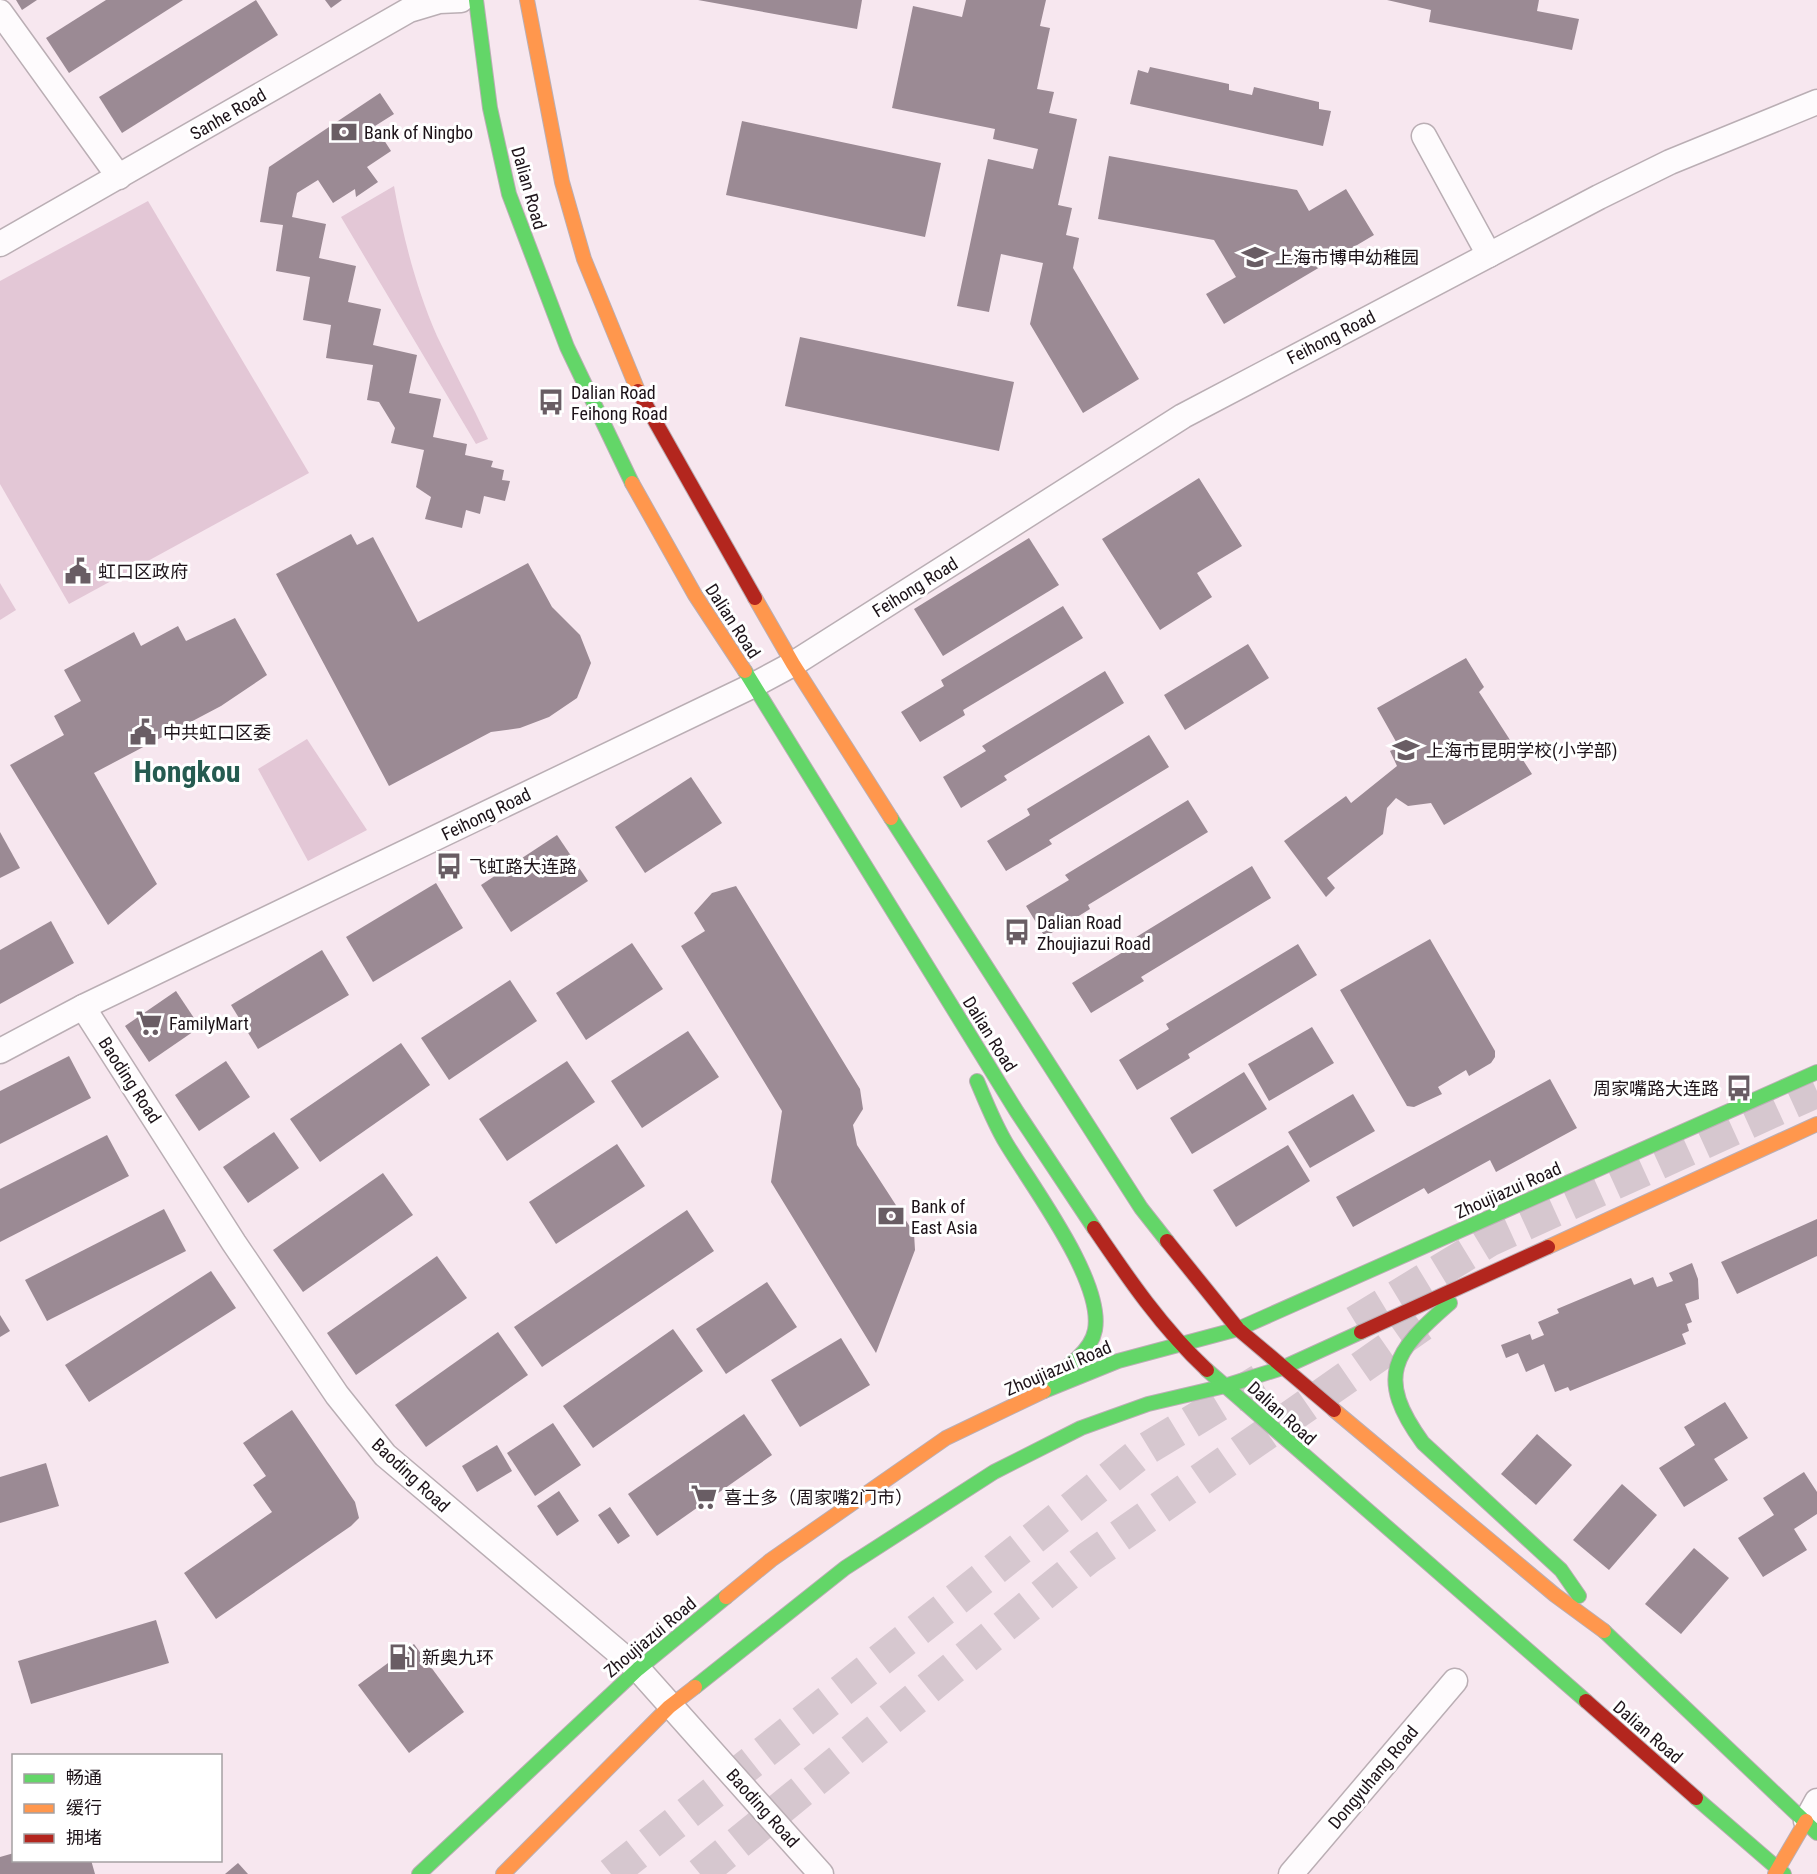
<svg xmlns="http://www.w3.org/2000/svg" width="1817" height="1874" font-family="'Roboto Condensed','Noto Sans SC',sans-serif">
<rect width="100%" height="100%" fill="#f7e7ef"/>
<g fill="#e3c7d6">
<path d="M394 186C403 237 416 288 437 336 453 370 472 404 488 439L476 444 341 217Z"/>
<path d="M148 201 309 473 69 604 0 484V281Z"/>
<path d="M0 583 16 610 0 620Z"/>
<path d="M307 739 367 830 308 861 258 769Z"/>
</g>
<g fill="#9b8a94">
<path d="M16 0H37L22 10Z"/>
<path d="M106 0H183L69 73 46 38Z"/>
<path d="M256 0 278 35 122 133 99 97Z"/>
<path d="M325 0H342L331 8Z"/>
<path d="M698 0H862L857 29Z"/>
<path d="M966 0H1046L1040 26 1050 28 1037 89 1054 92 1049 113 1077 119 1058 205 1072 208 1066 235 1079 238 1073 268 1139 379 1083 413 1030 324 1043 263 1001 254 989 312 957 306 988 159 1033 169 1038 149 993 139 995 129 892 108 913 6 962 17Z"/>
<path d="M1387 0H1539L1537 11 1579 19 1572 50 1429 22 1431 10Z"/>
<path d="M1150 67 1229 84V90L1252 95 1254 87 1319 102V109L1331 111 1323 146 1130 104 1138 70 1148 73Z"/>
<path d="M380 93 394 114 375 126 391 151 367 167 378 182 356 197 355 189 333 203 318 180 297 193 292 217 326 224 319 258 356 266 348 302 381 309 373 345 417 355 409 393 441 399 433 437 467 444 465 455 493 461 491 467 504 470 502 480 510 481 505 501 484 496 480 514 466 510 462 528 425 519 431 497 416 487 424 450 391 443 395 428 379 402 367 400 373 365 326 358 331 325 303 320 310 277 276 271 283 225 260 222 269 167Z"/>
<path d="M742 121 941 163 925 237 726 195Z"/>
<path d="M1109 156 1297 190 1309 211 1346 189 1374 235 1224 324 1206 294 1236 277 1214 240 1098 219Z"/>
<path d="M800 337 1014 382 999 451 785 406Z"/>
<path d="M1199 478 1242 546 1197 573 1212 597 1160 630 1102 539Z"/>
<path d="M351 534 357 545 373 537 418 622 528 563 552 607 580 635 591 663 577 698 549 717 520 728 491 732 389 786 276 574Z"/>
<path d="M1029 538 1059 585 943 656 914 609Z"/>
<path d="M1063 606 1083 638 963 710 965 715 920 742 901 712 944 686 941 680Z"/>
<path d="M235 618 267 675 221 706 94 773 157 884 108 925 10 765 64 735 54 716 81 701 64 670 134 632 141 646 178 626 186 641Z"/>
<path d="M1248 644 1269 678 1185 730 1164 695Z"/>
<path d="M1466 658 1484 687 1479 692 1532 774 1444 825 1431 803 1408 806 1396 798 1387 808 1383 834 1327 878 1335 888 1326 897 1284 841 1346 796 1351 803 1397 766 1390 751 1399 747 1377 708Z"/>
<path d="M1105 671 1124 703 1004 776 1007 780 961 808 943 777 986 751 982 746Z"/>
<path d="M1149 735 1169 767 1049 840 1052 844 1006 871 987 841 1030 815 1027 809Z"/>
<path d="M691 777 722 823 645 873 615 827Z"/>
<path d="M1188 800 1208 832 1088 905 1090 909 1045 937 1026 906 1069 880 1065 875Z"/>
<path d="M0 832 20 868 0 878Z"/>
<path d="M557 835 588 881 511 932 481 885Z"/>
<path d="M1252 866 1271 898 1141 977 1144 981 1091 1013 1072 983 1123 952 1120 947Z"/>
<path d="M436 883 463 928 373 982 346 937Z"/>
<path d="M736 886 860 1089 863 1109 853 1125 857 1145 914 1233 915 1250 876 1353 771 1182 782 1111 681 946 705 931 694 913 712 893Z"/>
<path d="M51 921 74 963 0 1004V950Z"/>
<path d="M1430 939 1495 1051V1057L1491 1063 1469 1076 1466 1070 1438 1087 1442 1094 1414 1107 1407 1106 1340 990Z"/>
<path d="M632 943 663 989 586 1040 556 993Z"/>
<path d="M1298 944 1317 975 1188 1054 1190 1058 1137 1090 1119 1060 1169 1029 1166 1024Z"/>
<path d="M322 950 349 995 258 1049 231 1005Z"/>
<path d="M510 980 537 1021 449 1080 421 1038Z"/>
<path d="M176 991 200 1027 149 1062 125 1026Z"/>
<path d="M1312 1027 1334 1063 1269 1101 1248 1064Z"/>
<path d="M688 1031 719 1077 642 1128 611 1081Z"/>
<path d="M401 1043 430 1085 320 1162 290 1119Z"/>
<path d="M69 1056 91 1098 0 1144V1091Z"/>
<path d="M226 1061 250 1097 199 1131 175 1095Z"/>
<path d="M567 1061 595 1102 507 1161 479 1119Z"/>
<path d="M1244 1072 1267 1109 1192 1154 1170 1118Z"/>
<path d="M1550 1079 1577 1128 1496 1172 1490 1160 1428 1194 1424 1188 1353 1227 1336 1197Z"/>
<path d="M1353 1094 1375 1131 1310 1168 1288 1132Z"/>
<path d="M274 1132 299 1168 248 1203 223 1167Z"/>
<path d="M107 1135 129 1176 0 1242V1189Z"/>
<path d="M617 1144 645 1186 556 1244 529 1202Z"/>
<path d="M1288 1145 1310 1181 1236 1227 1213 1190Z"/>
<path d="M383 1173 413 1215 303 1292 273 1250Z"/>
<path d="M164 1209 186 1251 47 1321 25 1280Z"/>
<path d="M687 1210 714 1251 542 1367 514 1327Z"/>
<path d="M1817 1219V1256L1737 1294 1721 1262Z"/>
<path d="M437 1256 467 1298 356 1375 327 1333Z"/>
<path d="M1692 1263 1698 1279 1699 1299 1685 1304 1692 1322 1687 1324 1689 1331 1682 1334 1686 1344 1570 1391 1568 1387 1555 1392 1544 1364 1526 1372 1518 1353 1506 1358 1501 1345 1530 1334 1532 1340 1544 1335 1538 1322 1559 1313 1557 1309 1631 1278 1634 1285 1653 1277 1657 1287 1673 1281 1669 1273Z"/>
<path d="M211 1271 236 1308 89 1402 65 1365Z"/>
<path d="M767 1282 797 1327 726 1374 696 1329Z"/>
<path d="M0 1315 10 1331 0 1337Z"/>
<path d="M673 1329 703 1371 593 1448 563 1406Z"/>
<path d="M498 1332 528 1375 426 1447 395 1405Z"/>
<path d="M841 1338 870 1385 800 1427 771 1380Z"/>
<path d="M1725 1402 1748 1438 1714 1459 1728 1480 1684 1507 1659 1468 1695 1445 1684 1427Z"/>
<path d="M292 1410 355 1502 359 1518 351 1526 216 1619 184 1573 272 1512 253 1485 266 1476 243 1443Z"/>
<path d="M744 1414 772 1455 657 1536 628 1494Z"/>
<path d="M553 1423 581 1465 535 1496 507 1453Z"/>
<path d="M1537 1434 1572 1465 1536 1505 1501 1474Z"/>
<path d="M497 1445 512 1471 477 1492 462 1466Z"/>
<path d="M46 1463 59 1506 0 1523V1477Z"/>
<path d="M1804 1472 1817 1492V1514L1794 1529 1807 1550 1763 1577 1738 1538 1774 1515 1763 1498Z"/>
<path d="M1622 1484 1657 1515 1609 1570 1573 1540Z"/>
<path d="M559 1491 579 1521 557 1536 537 1506Z"/>
<path d="M610 1507 630 1536 618 1544 598 1515Z"/>
<path d="M1694 1548 1729 1578 1681 1634 1645 1604Z"/>
<path d="M156 1620 169 1663 31 1704 18 1661Z"/>
<path d="M414 1644 464 1712 409 1753 358 1685Z"/>
<path d="M14 1853V1860H91L95 1874H0V1857Z"/>
<path d="M238 1863 248 1874H225Z"/>
</g>
<g fill="none" stroke-linecap="round" stroke-linejoin="round">
<g stroke="#d6c7cf" stroke-width="33" stroke-dasharray="33 16" stroke-linecap="butt">
<path d="M1355 1322 1490 1240 1817 1091"/>
<path d="M611 1874 1143 1451 1260 1380"/>
<path d="M700 1874 1088 1558 1422 1325"/>
</g>
<g stroke="#baaeb4" stroke-width="27">
<g id="street">
<path d="M0 12 119 177"/>
<path d="M1424 136 1489 255"/>
<path d="M0 244 409 10 439 1 461 0"/>
<path d="M83 1007 234 1243 337 1395 385 1455 638 1669 821 1874"/>
<path d="M0 1051 83 1007 754 685 793 664 1183 416 1599 197 1670 162 1817 102"/>
<path d="M1806 1821 1817 1801"/>
<path d="M1291 1874 1455 1681"/>
</g>
</g>
<g stroke="#baaeb4" stroke-width="16">
<g id="fast">
<path d="M476 0 490 108 509 194 567 347 632 483"/>
<path d="M745 671 1017 1112 1094 1228"/>
<path d="M891 818 1141 1208 1167 1241"/>
<path d="M977 1081C986 1102 994 1123 1006 1143 1031 1185 1104 1281 1095 1330 1091 1352 1066 1368 1049 1379"/>
<path d="M1450 1303C1393 1352 1375 1377 1423 1443L1561 1570 1579 1596"/>
<path d="M1207 1370 1586 1701"/>
<path d="M1044 1391 1118 1361 1238 1329 1817 1072"/>
<path d="M1604 1631 1817 1833"/>
<path d="M695 1687 845 1568 994 1472 1081 1428 1148 1404 1225 1386 1282 1368 1361 1332"/>
<path d="M1696 1798 1784 1874"/>
<path d="M419 1874 638 1669 726 1597"/>
</g>
</g>
<g stroke="#baaeb4" stroke-width="16">
<g id="slow">
<path d="M527 0 562 182 584 259 638 391"/>
<path d="M632 483 695 595 745 671"/>
<path d="M755 598 793 664 891 818"/>
<path d="M1548 1247 1817 1124"/>
<path d="M1334 1410 1555 1595 1604 1631"/>
<path d="M726 1597 771 1560 946 1438 1044 1391"/>
<path d="M503 1874 669 1707 695 1687"/>
<path d="M1775 1874 1806 1821"/>
</g>
</g>
<g stroke="#baaeb4" stroke-width="16">
<g id="jam">
<path d="M638 391 755 598"/>
<path d="M1094 1228C1128 1278 1162 1328 1207 1370"/>
<path d="M1167 1241 1238 1329 1334 1410"/>
<path d="M1361 1332 1548 1247"/>
<path d="M1586 1701 1696 1798"/>
</g>
</g>
<use href="#street" stroke="#fefbfd" stroke-width="24"/>
<use href="#fast" stroke="#63d668" stroke-width="14"/>
<use href="#slow" stroke="#ff974d" stroke-width="14"/>
<use href="#jam" stroke="#b3261e" stroke-width="14"/>
</g>
<defs>
<g id="bank-bare" transform="scale(2.07)"><path d="M-6-4H6V4H-6ZM0-2.3a2.3 2.3 0 1 0 0 4.6a2.3 2.3 0 1 0 0-4.6Z" fill="#695d64" stroke="#fff" stroke-width="2.5" paint-order="stroke"/></g>
<g id="school-bare" transform="scale(2.07)"><path d="M0-5L7-2L0 1L-7-2ZM-4 1L0 2.5L4 1V4Q0 6-4 4Z" fill="#695d64" stroke="#fff" stroke-width="2.5" paint-order="stroke"/></g>
<g id="bus-bare" transform="scale(2.07)"><path d="M-5-6H5V4H4V6H2V4H-2V6H-4V4H-5ZM-3.5-4V0h7V-4ZM-3.5 1.2v1.5H-2V1.2ZM2 1.2v1.5H3.5V1.2Z" fill="#695d64" stroke="#fff" stroke-width="2.5" paint-order="stroke"/></g>
<g id="civic-bare" transform="scale(2.07)"><path d="M-.6-6.5H3V-4.5H.6V-3L4-1V1h2V6H-6V1h2V-1L-.6-3ZM-1.2 2.5V6h2.4V2.5Z" fill="#695d64" stroke="#fff" stroke-width="2.5" paint-order="stroke"/></g>
<g id="supermarket-bare" transform="scale(2.07)"><path d="M-6-5.5h2.5l.6 2H6L4.5 2H-2.5L-4.4-4H-6ZM-1.5 3.2a1.3 1.3 0 1 0 .1 0ZM3 3.2a1.3 1.3 0 1 0 .1 0Z" fill="#695d64" stroke="#fff" stroke-width="2.5" paint-order="stroke"/></g>
<g id="fuel-bare" transform="scale(2.07)"><path d="M-5.5-6h7V0h2V4h1.3V-2.5L3-4.5l.8-.8L6-3V5H2.5V1h-1V6h-7ZM-4.2-4.7v3.2H.2V-4.7Z" fill="#695d64" stroke="#fff" stroke-width="2.5" paint-order="stroke"/></g>
</defs>
<g fill-rule="evenodd">
<use href="#bank-bare" x="344" y="132"/>
<use href="#school-bare" x="1255" y="257"/>
<use href="#bus-bare" x="551" y="402"/>
<use href="#civic-bare" x="78" y="571"/>
<use href="#civic-bare" x="143" y="732"/>
<use href="#school-bare" x="1406" y="750"/>
<use href="#bus-bare" x="449" y="866"/>
<use href="#bus-bare" x="1017" y="932"/>
<use href="#supermarket-bare" x="149" y="1023"/>
<use href="#bus-bare" x="1739" y="1088"/>
<use href="#bank-bare" x="891" y="1216"/>
<use href="#supermarket-bare" x="704" y="1497"/>
<use href="#fuel-bare" x="402" y="1657"/>
</g>
<g text-anchor="middle" dominant-baseline="central" stroke-width="6" stroke-linejoin="round" paint-order="stroke">
<g font-size="18" fill="#1d1319" stroke="#fff">
<text transform="translate(228 114) rotate(-30)">Sanhe Road</text>
<text transform="translate(529 188) rotate(74)">Dalian Road</text>
<text transform="translate(1331 337) rotate(-27)">Feihong Road</text>
<text transform="translate(915 587) rotate(-32)">Feihong Road</text>
<text transform="translate(733 621) rotate(57)">Dalian Road</text>
<text transform="translate(486 814) rotate(-26)">Feihong Road</text>
<text transform="translate(990 1034) rotate(58)">Dalian Road</text>
<text transform="translate(130 1080) rotate(57)">Baoding Road</text>
<text transform="translate(1508 1190) rotate(-24)">Zhoujiazui Road</text>
<text transform="translate(1058 1368) rotate(-23)">Zhoujiazui Road</text>
<text transform="translate(1282 1413) rotate(42)">Dalian Road</text>
<text transform="translate(411 1475) rotate(43)">Baoding Road</text>
<text transform="translate(650 1637) rotate(-40)">Zhoujiazui Road</text>
<text transform="translate(1648 1732) rotate(41)">Dalian Road</text>
<text transform="translate(1373 1777) rotate(-50)">Dongyuhang Road</text>
<text transform="translate(763 1808) rotate(48)">Baoding Road</text>
</g>
<g font-size="18" fill="#1d1319" stroke="#fff" text-anchor="start">
<text x="364" y="132">Bank of Ningbo</text>
<text x="1275" y="257">上海市博申幼稚园</text>
<text x="571" y="392">Dalian Road<tspan x="571" dy="21">Feihong Road</tspan></text>
<text x="98" y="571">虹口区政府</text>
<text x="163" y="732">中共虹口区委</text>
<text x="1426" y="750">上海市昆明学校(小学部)</text>
<text x="469" y="866">飞虹路大连路</text>
<text x="1037" y="922">Dalian Road<tspan x="1037" dy="21">Zhoujiazui Road</tspan></text>
<text x="169" y="1023">FamilyMart</text>
<text x="1719" y="1088" text-anchor="end">周家嘴路大连路</text>
<text x="911" y="1206">Bank of<tspan x="911" dy="21">East Asia</tspan></text>
<text x="724" y="1497">喜士多（周家嘴2门市）</text>
<text x="422" y="1657">新奥九环</text>
</g>
<g font-size="30" font-weight="bold" fill="#255b50" stroke="#fff">
<text x="187" y="771">Hongkou</text>
</g>
</g>
<rect x="12" y="1754" width="210" height="108" fill="#ffffff" stroke="#a5a1a3" stroke-width="1.5"/>
<rect x="24" y="1774" width="30" height="9" fill="#63d668" stroke="#a5a1a3" stroke-width="1.5"/>
<text x="66" y="1784" font-size="18" fill="#1d1319">畅通</text>
<rect x="24" y="1804" width="30" height="9" fill="#ff974d" stroke="#a5a1a3" stroke-width="1.5"/>
<text x="66" y="1814" font-size="18" fill="#1d1319">缓行</text>
<rect x="24" y="1834" width="30" height="9" fill="#b3261e" stroke="#a5a1a3" stroke-width="1.5"/>
<text x="66" y="1844" font-size="18" fill="#1d1319">拥堵</text>
</svg>
